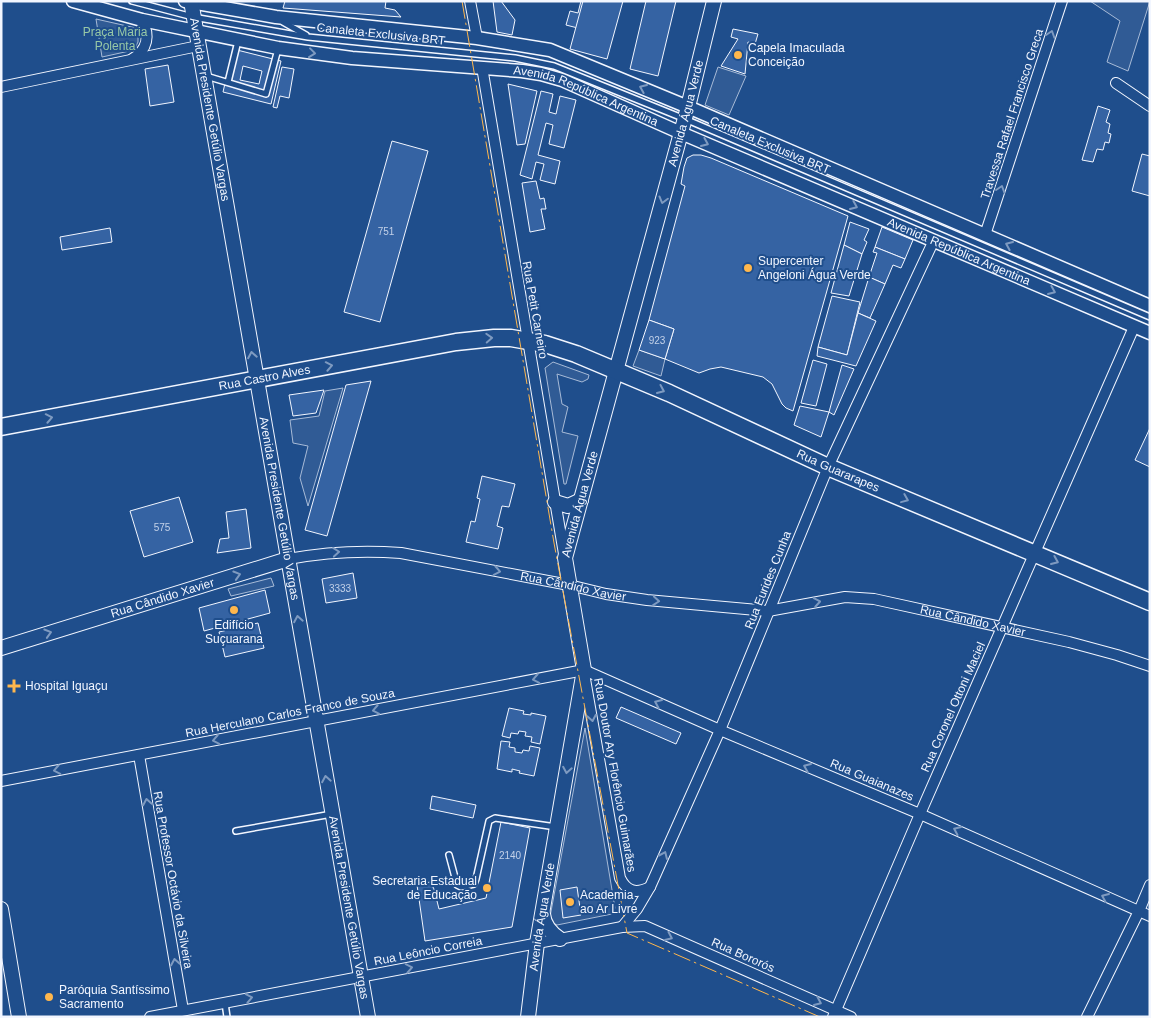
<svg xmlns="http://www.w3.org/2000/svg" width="1151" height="1018" font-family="Arial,sans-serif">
<rect width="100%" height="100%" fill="#1f4e8c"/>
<g fill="#305b95" stroke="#a8bbd7">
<path d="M1090 1H1150L1128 71 1107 62 1120 21Z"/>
<path d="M96 19 136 28 138 34V42L134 50 102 57Z"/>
<path d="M718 67 746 76 729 115 705 105Z"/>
<path d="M639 350 665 359 661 376 633 366Z"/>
<path d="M553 362 589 375 588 379 582 382 557 374 562 404 568 407 562 432 578 436 566 484H564L545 368Z"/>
<path d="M343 388 308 506 300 478 308 446 293 443 290 420 319 416 325 391Z"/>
<path d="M271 578 274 586 231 596 228 589Z"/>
<path d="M585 728 615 908 612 914 557 925 551 922 550 917Z"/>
</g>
<g fill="#3563a3" stroke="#f2f6ff" fill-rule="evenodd">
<path d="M285 1H386L385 8 395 10 401 17 283 8Z"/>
<path d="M493 1H501L515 20 512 35 497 32Z"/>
<path d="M581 1H604L600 19 608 21 605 35 566 25 570 11 578 13Z"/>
<path d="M583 1H623L607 59 570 49Z"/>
<path d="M646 1H676L658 76 630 69Z"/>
<path d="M733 29 758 34 755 44 748 42 745 74 721 66 738 39 731 37Z"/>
<path d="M233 49 281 61 271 104 223 92ZM243 66 262 71 259 84 240 80Z"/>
<path d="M168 65 174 102 150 106 145 69Z"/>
<path d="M282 67 294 69 289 98 280 96 277 108 273 107Z"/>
<path d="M508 84 537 91 525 144 517 145Z"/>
<path d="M541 91 553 94 549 112 556 114 560 96 576 100 564 148 549 144 553 125 546 123 538 155 560 161 555 184 540 180 544 164 536 162 532 179 520 175Z"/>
<path d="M1098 106 1110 110 1106 122 1110 124 1108 133 1111 134 1109 143 1105 142 1103 150 1097 149 1093 162 1082 160Z"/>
<path d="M392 141 428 151 380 322 344 312Z"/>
<path d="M1142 154 1150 156V196L1132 191Z"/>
<path d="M693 155H701L711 158 848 216 793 411 786 408 782 404 772 384 763 377 721 367 710 369 699 373 665 359 674 329 649 320 685 186 681 184 684 167 687 158Z"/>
<path d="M536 181 540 199 544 198 546 209H541L545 229 530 232 522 183Z"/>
<path d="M850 222 869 229 864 240 867 242 862 254 844 245Z"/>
<path d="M882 227 913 240 905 259 875 247Z"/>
<path d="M110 228 112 242 62 250 60 237Z"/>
<path d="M844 245 862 254 849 296 831 293Z"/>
<path d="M875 247 905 259 901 268 893 265 885 284 869 277 877 253 873 252Z"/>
<path d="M869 277 885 284 870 318 858 313Z"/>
<path d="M832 296 860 302 847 355 818 347Z"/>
<path d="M858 313 876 321 856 366 817 356 818 347 847 355Z"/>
<path d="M649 320 674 329 665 359 639 350Z"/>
<path d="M813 360 827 364 816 406 801 403Z"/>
<path d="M842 365 854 369 834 415 829 412Z"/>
<path d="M371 381 327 536 305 530 346 385Z"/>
<path d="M324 390 316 413 293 416 289 395Z"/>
<path d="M800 406 829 412 821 437 794 425Z"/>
<path d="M1150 428V467L1135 460Z"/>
<path d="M482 476 515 484 509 507 502 506 497 526 503 528 498 549 466 542 471 521 475 522 480 499 477 498Z"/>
<path d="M179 497 193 542 144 557 130 511Z"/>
<path d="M246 509 251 548 217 553 220 539 229 538 226 512Z"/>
<path d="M353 573 357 598 326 603 322 579Z"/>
<path d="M265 590 270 613 204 631 199 608Z"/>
<path d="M258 623 264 648 225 657 219 632Z"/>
<path d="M621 707 681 733 676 744 616 718Z"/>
<path d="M509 708 524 711 523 714 531 715V713L546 716 540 744 531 742 532 737 525 736 526 732 519 731 518 734 511 733 510 738 502 736Z"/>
<path d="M501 741 510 742 509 747 515 748V752L522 753 523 750 529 751 530 746 540 748 534 776 519 773 520 771 512 769V772L497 769Z"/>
<path d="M432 796 476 805 473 818 430 809Z"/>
<path d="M501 822 530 828 512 927 425 941 417 885 430 882 434 889 439 909 486 898Z"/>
<path d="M577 887 581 915 563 918 560 890Z"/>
</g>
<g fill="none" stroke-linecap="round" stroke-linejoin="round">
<g stroke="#f2f6ff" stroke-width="8">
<g id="service">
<path d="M132 1 193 17 308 37 515 58 554 66 685 119 1150 317"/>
<path d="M283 22 306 35"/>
<path d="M206 76 266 94 278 49"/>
<path d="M228 82 238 41"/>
<path d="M236 831 332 814"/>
<path d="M449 855 457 885 461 887 474 884 476 879 489 821 495 818 556 827"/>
<path d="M225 1003 227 1017"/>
</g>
</g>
<g stroke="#f2f6ff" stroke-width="12">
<g id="minor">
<path d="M470 1 477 38"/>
<path d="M132 59C148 50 150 35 142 20"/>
<path d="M482 67 564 554"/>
<path d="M1116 83 1150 106"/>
<path d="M1 87 198 46"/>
<path d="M985 235 1062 1"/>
<path id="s1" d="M288 559C326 552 362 550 401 553L569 585 606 594 647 600 768 611 845 597 874 599 1069 642 1117 655 1150 666"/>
<path d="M584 670 720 730 920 814 1150 916"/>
<path d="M585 679 620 878C627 892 636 894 650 887"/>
<path d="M139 755 183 1010"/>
<path d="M1 781 584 670"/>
<path d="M622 927 637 909 650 887 720 730 828 467 934 240"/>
<path d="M150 1017 622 927 645 926 851 1017"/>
<path d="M833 1017 920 814 1134 327"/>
<path d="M1087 1017 1139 911 1150 885"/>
</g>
</g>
<g stroke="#f2f6ff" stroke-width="15">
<g id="tertiary">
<path id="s2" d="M73 1 142 20 278 48 352 58 522 71 541 74 562 80 681 133 1150 333"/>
<path d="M185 1 276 17 477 38 550 50 688 107 1150 306"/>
</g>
</g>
<g stroke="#f2f6ff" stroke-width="16">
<g id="secondary">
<path id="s3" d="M191 1 368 1017"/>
<path d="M555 502 568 506 581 500"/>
<path id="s4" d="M1 648 288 559"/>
<path d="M1 909 19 1017"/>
<path d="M543 914C544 926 551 933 560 939"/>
<path id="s5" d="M528 1017 537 943 584 670 565 558 688 107 714 1"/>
</g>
</g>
<g stroke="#f2f6ff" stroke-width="19">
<g id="primary">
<path id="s6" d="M1 427 456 342 494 338H511L545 344 576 354 669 393 828 467 1150 602"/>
</g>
</g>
<use href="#service" stroke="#1f4e8c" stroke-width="5"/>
<use href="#minor" stroke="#1f4e8c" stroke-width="10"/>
<use href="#tertiary" stroke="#1f4e8c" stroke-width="12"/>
<use href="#secondary" stroke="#1f4e8c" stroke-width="14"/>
<use href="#primary" stroke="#1f4e8c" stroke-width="16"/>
<path stroke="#ffb74d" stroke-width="1" stroke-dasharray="18 4 2.5 4" stroke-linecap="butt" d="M462 1 554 543 627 933 820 1017"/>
</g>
<defs><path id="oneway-chevron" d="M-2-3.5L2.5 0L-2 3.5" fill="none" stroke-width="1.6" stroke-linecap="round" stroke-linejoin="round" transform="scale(1.25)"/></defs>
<g stroke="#7e9ac0">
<use href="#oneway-chevron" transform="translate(1051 34) rotate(-72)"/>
<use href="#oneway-chevron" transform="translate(312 53) rotate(7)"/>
<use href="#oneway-chevron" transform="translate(643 88) rotate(-157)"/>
<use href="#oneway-chevron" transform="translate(705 143) rotate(23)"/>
<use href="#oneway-chevron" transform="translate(1001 189) rotate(-72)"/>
<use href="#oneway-chevron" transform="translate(663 200) rotate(105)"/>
<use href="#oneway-chevron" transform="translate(854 206) rotate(23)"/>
<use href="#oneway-chevron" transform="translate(1009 245) rotate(-157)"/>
<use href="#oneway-chevron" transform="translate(1052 291) rotate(23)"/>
<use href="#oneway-chevron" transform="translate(489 338) rotate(-3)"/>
<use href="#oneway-chevron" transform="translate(252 355) rotate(-100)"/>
<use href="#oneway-chevron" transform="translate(329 366) rotate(-11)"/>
<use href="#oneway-chevron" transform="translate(661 390) rotate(24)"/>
<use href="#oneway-chevron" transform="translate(49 418) rotate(-11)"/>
<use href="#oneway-chevron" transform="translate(905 499) rotate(22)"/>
<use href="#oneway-chevron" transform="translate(336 552) rotate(-5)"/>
<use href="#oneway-chevron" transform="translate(1055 561) rotate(23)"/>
<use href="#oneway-chevron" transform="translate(497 571) rotate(11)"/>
<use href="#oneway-chevron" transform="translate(237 575) rotate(-17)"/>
<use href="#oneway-chevron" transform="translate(656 601) rotate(5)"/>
<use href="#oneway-chevron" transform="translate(817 602) rotate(-10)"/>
<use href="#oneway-chevron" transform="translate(298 619) rotate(-100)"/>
<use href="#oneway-chevron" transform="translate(48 633) rotate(-17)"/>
<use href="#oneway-chevron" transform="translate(536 679) rotate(169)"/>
<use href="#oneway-chevron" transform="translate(658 703) rotate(-156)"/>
<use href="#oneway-chevron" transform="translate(376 710) rotate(169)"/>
<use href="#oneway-chevron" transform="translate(592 718) rotate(80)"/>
<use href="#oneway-chevron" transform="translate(216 740) rotate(169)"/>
<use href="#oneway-chevron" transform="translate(807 767) rotate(-157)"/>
<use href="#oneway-chevron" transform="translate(57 770) rotate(169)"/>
<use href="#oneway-chevron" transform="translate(567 770) rotate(100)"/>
<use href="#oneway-chevron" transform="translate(326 779) rotate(-100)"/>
<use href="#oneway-chevron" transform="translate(147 802) rotate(-100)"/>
<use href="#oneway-chevron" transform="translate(957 830) rotate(-156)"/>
<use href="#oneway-chevron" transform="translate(664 855) rotate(-66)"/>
<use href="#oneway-chevron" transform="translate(1105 897) rotate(-157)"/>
<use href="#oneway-chevron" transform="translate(669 937) rotate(24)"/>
<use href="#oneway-chevron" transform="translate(175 962) rotate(-100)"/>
<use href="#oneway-chevron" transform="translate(409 968) rotate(-11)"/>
<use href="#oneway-chevron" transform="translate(249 998) rotate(-11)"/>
<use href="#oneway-chevron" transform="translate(818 1002) rotate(24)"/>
</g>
<g fill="#ffb74d" stroke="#1f4e8c" stroke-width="2">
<circle cx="738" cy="55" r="5"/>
<circle cx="748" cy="268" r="5"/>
<circle cx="234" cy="610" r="5"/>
<path d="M11.5 678.5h5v5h5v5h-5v5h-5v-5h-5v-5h5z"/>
<circle cx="487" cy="888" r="5"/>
<circle cx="570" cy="902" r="5"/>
<circle cx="49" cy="997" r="5"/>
</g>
<g text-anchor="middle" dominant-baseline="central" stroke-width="4" stroke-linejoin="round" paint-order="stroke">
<g font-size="10" fill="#c3d1e8">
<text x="386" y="231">751</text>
<text x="657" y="340">923</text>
<text x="162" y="527">575</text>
<text x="340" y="588">3333</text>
<text x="510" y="855">2140</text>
</g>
<g font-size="12" fill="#97c8a6" stroke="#1f4e8c">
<text x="115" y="32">Praça Maria<tspan x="115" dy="14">Polenta</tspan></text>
</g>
<g font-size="12" fill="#f2f6ff" stroke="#1f4e8c">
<text transform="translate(381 34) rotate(6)">Canaleta Exclusiva BRT</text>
<text stroke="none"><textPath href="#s2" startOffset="524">Avenida República Argentina</textPath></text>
<text stroke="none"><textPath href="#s3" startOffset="110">Avenida Presidente Getúlio Vargas</textPath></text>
<text stroke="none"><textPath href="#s5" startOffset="926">Avenida Água Verde</textPath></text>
<text transform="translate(1012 114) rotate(-72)">Travessa Rafael Francisco Greca</text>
<text transform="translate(770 145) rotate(23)">Canaleta Exclusiva BRT</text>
<text stroke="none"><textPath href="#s2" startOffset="929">Avenida República Argentina</textPath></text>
<text transform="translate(535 310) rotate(80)">Rua Petit Carneiro</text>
<text stroke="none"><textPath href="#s6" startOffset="268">Rua Castro Alves</textPath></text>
<text stroke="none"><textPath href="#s6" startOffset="872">Rua Guararapes</textPath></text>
<text stroke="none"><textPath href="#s5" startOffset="521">Avenida Água Verde</textPath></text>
<text stroke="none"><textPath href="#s3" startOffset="515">Avenida Presidente Getúlio Vargas</textPath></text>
<text transform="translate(768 580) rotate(-68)">Rua Eurides Cunha</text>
<text stroke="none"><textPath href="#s1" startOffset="289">Rua Cândido Xavier</textPath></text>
<text stroke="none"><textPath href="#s4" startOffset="169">Rua Cândido Xavier</textPath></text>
<text stroke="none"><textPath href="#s1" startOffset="694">Rua Cândido Xavier</textPath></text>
<text transform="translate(953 707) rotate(-66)">Rua Coronel Ottoni Maciel</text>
<text transform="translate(290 713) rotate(-11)">Rua Herculano Carlos Franco de Souza</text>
<text transform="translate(615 775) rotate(80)">Rua Doutor Ary Florêncio Guimarães</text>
<text transform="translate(872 780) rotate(23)">Rua Guaianazes</text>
<text transform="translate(173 880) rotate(80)">Rua Professor Octávio da Silveira</text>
<text stroke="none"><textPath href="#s3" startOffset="920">Avenida Presidente Getúlio Vargas</textPath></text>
<text stroke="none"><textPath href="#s5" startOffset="101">Avenida Água Verde</textPath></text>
<text transform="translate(428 951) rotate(-11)">Rua Leôncio Correia</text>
<text transform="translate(743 955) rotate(24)">Rua Bororós</text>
</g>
<g font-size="12" fill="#f2f6ff" stroke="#1f4e8c" text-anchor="start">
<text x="748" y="48">Capela Imaculada<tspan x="748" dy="14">Conceição</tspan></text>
<text x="758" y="261">Supercenter<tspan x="758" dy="14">Angeloni Água Verde</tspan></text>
<text x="234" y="625" text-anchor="middle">Edifício<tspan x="234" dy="14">Suçuarana</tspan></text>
<text x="25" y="686">Hospital Iguaçu</text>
<text x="477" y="881" text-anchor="end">Secretaria Estadual<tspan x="477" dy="14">de Educação</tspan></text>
<text x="580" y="895">Academia<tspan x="580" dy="14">ao Ar Livre</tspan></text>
<text x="59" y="990">Paróquia Santíssimo<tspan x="59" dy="14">Sacramento</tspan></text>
</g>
</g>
<rect width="1151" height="1018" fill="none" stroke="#f2f6ff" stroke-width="5"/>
</svg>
